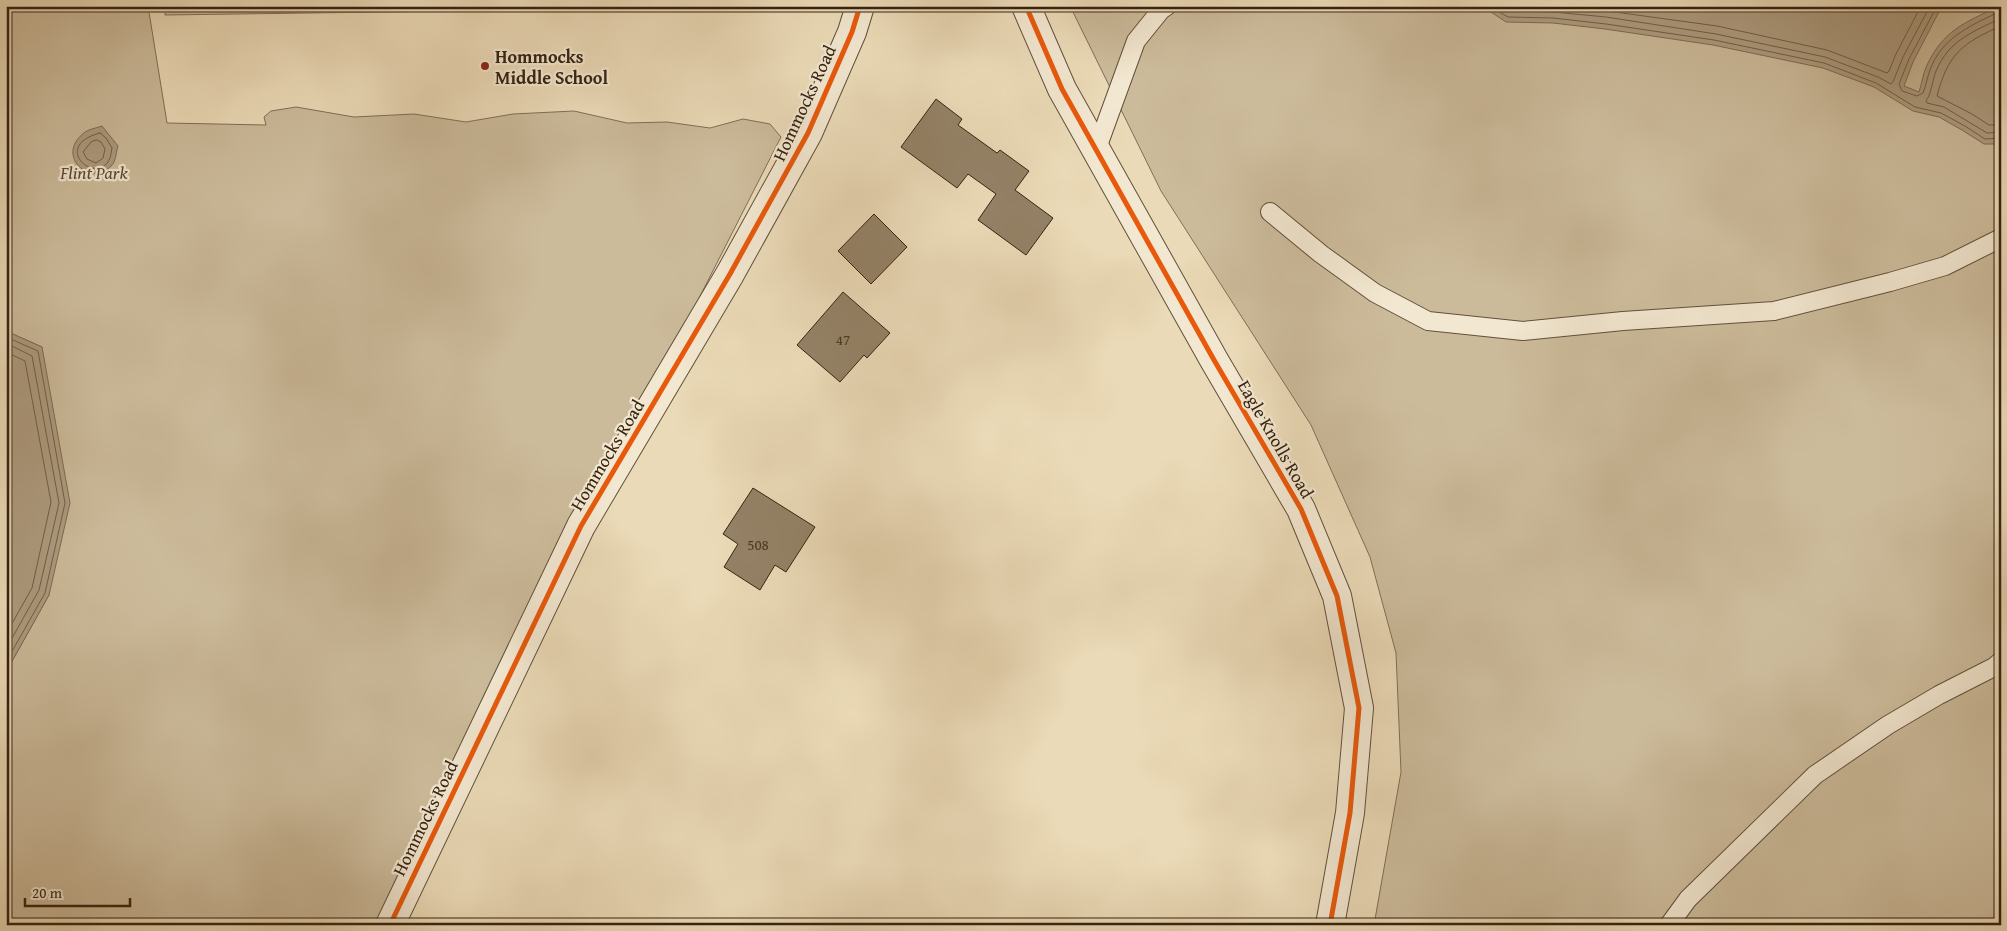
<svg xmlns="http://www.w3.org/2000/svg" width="2007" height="931" font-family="'Gentium Book Plus',serif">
<rect width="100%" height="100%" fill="#ebdab7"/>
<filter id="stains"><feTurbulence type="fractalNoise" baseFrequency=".004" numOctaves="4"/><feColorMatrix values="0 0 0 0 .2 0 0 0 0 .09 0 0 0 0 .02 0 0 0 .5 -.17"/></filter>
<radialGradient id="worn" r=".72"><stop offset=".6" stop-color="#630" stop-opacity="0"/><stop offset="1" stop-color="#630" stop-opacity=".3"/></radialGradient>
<g fill="#ccbb9b" stroke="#806e56">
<path d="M6 6H148L167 123 266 125 264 117 271 111 296 107 354 117 414 114 466 122 513 114 574 111 627 123 667 122 710 128 743 119 770 124 781 137 380 925H6V672L49 595 42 347 6 331Z"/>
<path d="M165 6H452V11L165 15Z"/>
<path d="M1070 6H2001V925H1374L1401 772 1396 653 1370 557 1311 425 1161 191Z"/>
</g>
<g fill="#ad9b7f" stroke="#7d6b53">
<path d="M1482 6H1942L1913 62 1904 86 1919 92C1922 83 1923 73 1927 65 1943 31 1965 22 1998 7L2001 8V144H1984L1962 130 1939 117 1913 111 1874 87 1823 68 1713 45 1605 29 1553 23 1506 22Z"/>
<path d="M102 126 118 146C116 152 116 161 112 165 92 189 54 156 84 133 88 129 97 128 102 126Z"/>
<path d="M6 331 42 347 70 503 49 595 6 672Z"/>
</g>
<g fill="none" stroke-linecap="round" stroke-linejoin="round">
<g stroke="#715e48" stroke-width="1">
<path d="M1489 6 1508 17 1553 18 1606 24 1714 40 1824 63 1876 83 1915 107 1941 113 1965 126 1985 139 2001 138"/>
<path d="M1502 6 1510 11 1553 12 1606 17 1716 34 1825 57 1878 77 1891 84 1893 82 1903 57 1930 6"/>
<path d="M1571 6 1717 26 1827 50 1887 73 1889 71 1896 54 1921 6"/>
<path d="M1937 6 1909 59 1899 84 1902 91 1917 96 1923 93C1926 86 1927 78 1930 70 1941 39 1969 26 1997 13L2000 6"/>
<path d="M2001 18C1973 32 1949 40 1936 71 1932 81 1932 92 1926 101L1927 103 1944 107 1987 133 2001 132"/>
<path d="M2001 26C1962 43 1948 54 1937 96L1972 114 1989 125H2001"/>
<path d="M100 133 106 138 112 148C111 152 111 157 109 160 96 186 50 146 100 133Z"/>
<path d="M97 140 101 142 105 149 103 158 96 163 87 159 83 152 91 142Z"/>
<path d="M6 337 38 351 65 503 45 593 6 662"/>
<path d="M6 343 32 356 59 503 39 590 6 649"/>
<path d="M6 352 25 361 51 502 32 588 6 634"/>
</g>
</g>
<g fill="#948267" stroke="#352211">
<path d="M936 99 962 119 958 125 997 153 1000 150 1029 171 1015 190 1053 218 1026 255 978 220 996 194 968 174 957 188 901 147Z"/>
<path d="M874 214 907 247 871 284 838 251Z"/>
<path d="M843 292 890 333 867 358 864 355 840 382 797 345Z"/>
<path d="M753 488 815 527 786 572 775 565 760 590 724 567 738 544 723 534Z"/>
</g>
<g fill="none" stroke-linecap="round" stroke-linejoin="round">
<g stroke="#62503a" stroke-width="20">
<g id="service">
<path d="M1096 151 1136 41 1161 10 1167 6"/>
<path d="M1270 212 1321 254 1375 293 1428 321 1523 331 1623 321 1774 311 1890 282 1945 266 2001 238"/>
<path d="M1669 925 1688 899 1815 775 1888 725 1939 695 1994 667 2001 661"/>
</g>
</g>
<g stroke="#62503a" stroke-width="30">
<g id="minor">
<path d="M1026 6 1062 89 1214 360 1301 509 1337 596 1359 708 1350 813 1330 925"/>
<path d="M390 925 581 526 730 274 808 133 852 32 860 6"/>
</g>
</g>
<use href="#service" stroke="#f2e7d0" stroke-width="18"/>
<use href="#minor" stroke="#f2e7d0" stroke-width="28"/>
<g stroke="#f2e7d0" stroke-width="8">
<g id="cycleway">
<path d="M1026 6 1062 89 1214 360 1301 509 1337 596 1359 708 1350 813 1330 925"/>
<path d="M390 925 581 526 730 274 808 133 852 32 860 6"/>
</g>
</g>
<use href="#cycleway" stroke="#e8590c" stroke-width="5"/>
</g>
<circle fill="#8f2418" stroke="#f2e7d0" stroke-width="2" cx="485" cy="66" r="5"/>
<g text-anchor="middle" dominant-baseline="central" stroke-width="4.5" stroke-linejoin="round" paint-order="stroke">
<g font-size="15" fill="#4d3a26">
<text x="843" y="339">47</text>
<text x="758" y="544">508</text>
</g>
<g font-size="18" font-weight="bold" fill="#352211" stroke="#f2e7d0" text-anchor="start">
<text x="495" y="56">Hommocks<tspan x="495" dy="21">Middle School</tspan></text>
</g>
<g font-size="18" fill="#352211" stroke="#f2e7d0">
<text transform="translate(804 103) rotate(-65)">Hommocks Road</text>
<text transform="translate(1276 439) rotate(60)">Eagle Knolls Road</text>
<text transform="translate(607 455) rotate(-59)">Hommocks Road</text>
<text transform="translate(425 818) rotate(-64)">Hommocks Road</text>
</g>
<g font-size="18" font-style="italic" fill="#5b4834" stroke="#f2e7d0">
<text x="94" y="172">Flint Park</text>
</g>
</g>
<rect width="2007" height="931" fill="none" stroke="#ebdab7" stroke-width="25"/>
<rect x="8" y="8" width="1992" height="916" fill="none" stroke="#352211" stroke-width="2.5"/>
<rect x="12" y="12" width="1982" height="906" fill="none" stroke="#352211"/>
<path d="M25 898v8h105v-8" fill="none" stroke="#352211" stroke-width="2.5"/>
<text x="32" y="898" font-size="15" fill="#352211" stroke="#f2e7d0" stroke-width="4" paint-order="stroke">20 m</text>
<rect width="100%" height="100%" filter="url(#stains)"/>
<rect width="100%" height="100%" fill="url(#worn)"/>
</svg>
